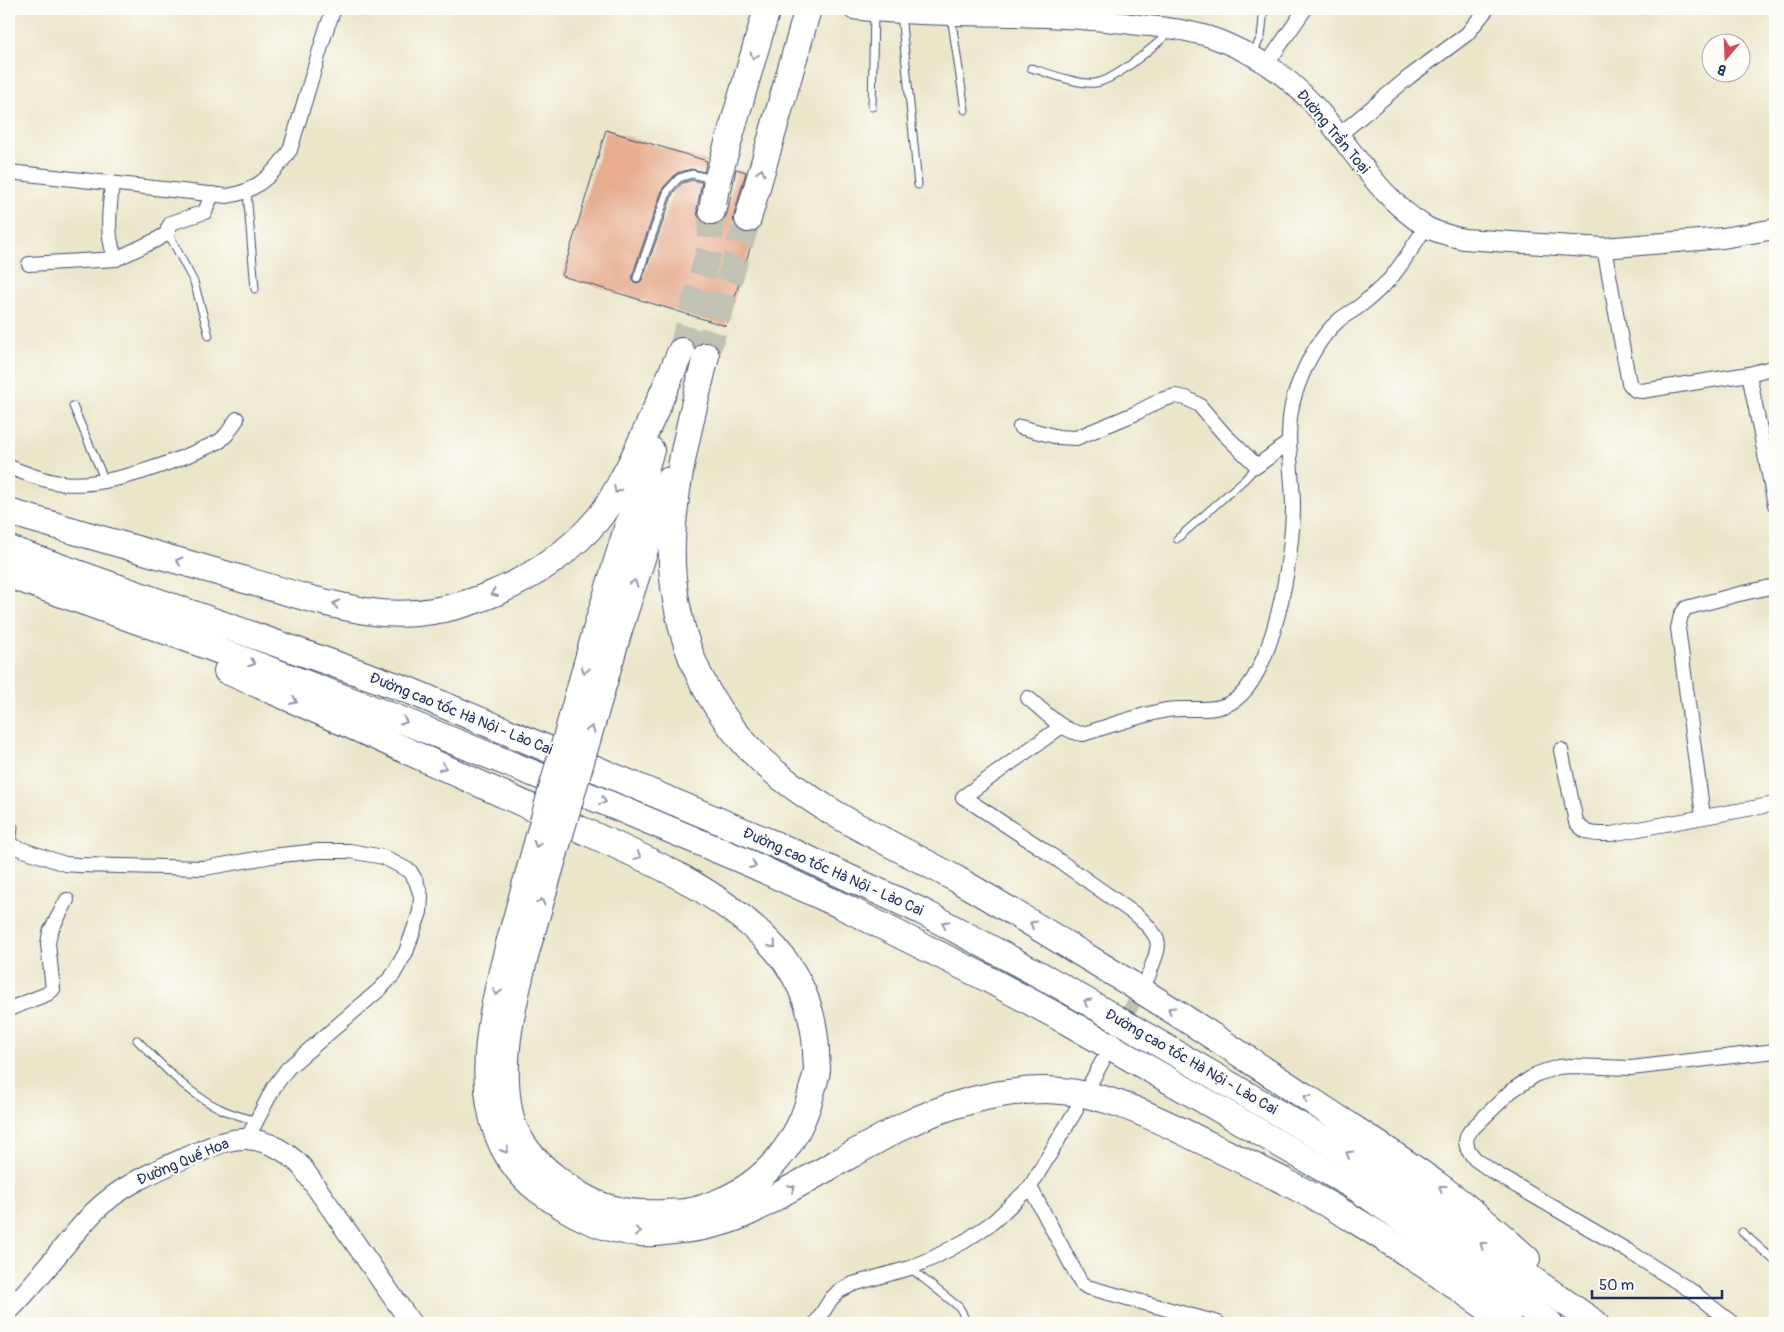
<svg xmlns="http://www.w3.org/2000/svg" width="1784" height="1332" font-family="Pangolin,sans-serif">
<rect width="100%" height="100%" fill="#fdfcf7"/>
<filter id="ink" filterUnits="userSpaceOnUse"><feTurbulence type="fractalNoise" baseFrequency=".02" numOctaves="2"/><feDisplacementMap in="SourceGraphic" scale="10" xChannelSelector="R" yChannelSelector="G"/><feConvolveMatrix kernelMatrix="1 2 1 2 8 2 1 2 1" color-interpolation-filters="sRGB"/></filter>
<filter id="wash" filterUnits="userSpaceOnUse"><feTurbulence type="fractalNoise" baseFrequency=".0096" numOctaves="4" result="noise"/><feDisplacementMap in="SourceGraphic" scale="20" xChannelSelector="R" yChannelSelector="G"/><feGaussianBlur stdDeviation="1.12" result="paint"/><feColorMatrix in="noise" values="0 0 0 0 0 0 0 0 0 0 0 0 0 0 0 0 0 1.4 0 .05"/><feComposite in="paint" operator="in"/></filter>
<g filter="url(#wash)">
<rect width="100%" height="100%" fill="#ebe6ca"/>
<g id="blocks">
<path fill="#e7ad91" d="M606 130 707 161 704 172 691 169 677 173 663 188 632 276 633 281 636 283 640 282 642 280 673 193 682 183 692 180 702 182 697 209 698 216 703 223 710 226 717 225 723 221 727 214 736 169 746 172 734 215 733 222 737 229 743 233 751 234 755 232 726 326 562 276Z"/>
</g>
</g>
<g filter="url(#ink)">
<use href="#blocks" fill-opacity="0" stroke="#3a4a6e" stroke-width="1"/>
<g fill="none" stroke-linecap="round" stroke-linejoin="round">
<path stroke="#c1c1b4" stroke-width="14" stroke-dasharray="14 7" stroke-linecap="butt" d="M1108 1051 1142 987"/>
<g stroke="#c1c1b4" stroke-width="26" stroke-dasharray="26 13" stroke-linecap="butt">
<path d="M681 351 710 247 712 211"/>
<path d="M706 356 748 219"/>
</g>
<g stroke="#3a4a6e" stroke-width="9">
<g id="lane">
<path d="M901 14 918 185"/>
<path d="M951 16 965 110"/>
<path d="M1253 53 1261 37 1264 9"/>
<path d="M1031 68C1048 73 1079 85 1095 83 1115 81 1154 46 1169 33"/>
<path d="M872 107 874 13"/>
<path d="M247 191 255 289"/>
<path d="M168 233 194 282 209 336"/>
<path d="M637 278 668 190 679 178 692 174 712 179"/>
<path d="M73 406 105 481"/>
<path d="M1177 539 1245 479 1257 466"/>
<path d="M12 846 14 827"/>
<path d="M137 1040C162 1065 187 1093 219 1108 230 1114 244 1117 256 1121"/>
<path d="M1742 1232 1775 1261"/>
<path d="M910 1268 959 1307C963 1313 965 1317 963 1323"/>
</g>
</g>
<g stroke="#3a4a6e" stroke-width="16">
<g id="street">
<path d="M1267 64 1305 9"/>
<path d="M1339 135 1409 77 1467 34 1487 9"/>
<path d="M9 172 227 196C255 193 275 173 290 150L326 30 334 9"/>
<path d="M1604 248 1629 383 1635 390 1642 391 1749 374"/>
<path d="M116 259 156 240 168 233V228L171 223 205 212 212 194"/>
<path d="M29 264 116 259C105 235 110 208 112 183"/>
<path d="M1775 367 1749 374 1775 505"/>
<path d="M1020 427 1058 437 1076 438 1134 414 1161 400 1175 396 1186 398 1199 405 1224 434 1257 466 1289 442"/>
<path d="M9 467C25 473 43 481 61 483 107 489 178 461 220 441L227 434 237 419"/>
<path d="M1028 698C1044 711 1062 732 1083 734 1110 726 1139 715 1167 710 1187 707 1212 713 1230 703 1274 681 1293 553 1293 507 1293 470 1283 431 1295 394 1303 369 1318 338 1339 320 1346 314 1354 311 1361 305 1370 298 1380 289 1389 280 1403 264 1414 244 1426 227"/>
<path d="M1062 726 963 797 1041 848 1139 917C1166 943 1159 945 1148 977"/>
<path d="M1561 750 1576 822C1587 836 1595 834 1611 834L1775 804"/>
<path d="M1703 816 1678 628 1681 615 1686 608 1735 595 1775 586"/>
<path d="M9 845 65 864 78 865 205 868 272 856 318 851H350L383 857 410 871 416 881 421 896 420 912 406 952 393 975 380 989 288 1068 274 1087 247 1139"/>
<path d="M9 1009 47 994 53 989 48 944 50 932 67 900"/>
<path d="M1089 1086 1102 1062"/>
<path d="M1030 1187 1081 1283 1087 1287 1218 1323"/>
<path d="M816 1323 831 1299 839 1291 853 1284 910 1268 933 1258 965 1241 993 1222 1030 1187 1076 1110"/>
<path d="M1732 1323 1690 1290 1628 1251 1493 1172 1475 1159 1468 1150 1466 1142 1467 1136 1471 1130 1511 1091 1537 1074 1558 1067 1571 1066 1631 1068 1775 1051"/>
</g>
</g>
<g stroke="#3a4a6e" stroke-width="22">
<g id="secondary">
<path d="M853 9C886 13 918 14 951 15 1014 16 1077 16 1139 25 1158 27 1177 28 1195 33 1215 37 1233 46 1251 55 1279 70 1303 92 1323 115 1356 154 1381 199 1425 226 1436 233 1451 236 1464 239L1604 248 1723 238 1775 229"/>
<path d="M9 1310C40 1280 64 1243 94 1212 121 1185 157 1170 192 1155 209 1148 227 1138 246 1139 268 1140 288 1152 302 1167L411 1323"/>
</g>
</g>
<g stroke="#3a4a6e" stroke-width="28">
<g id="highway">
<path d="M712 211 717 181 767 9"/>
<path d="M748 219 808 9"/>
<path d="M706 356C692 415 674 482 672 542 670 580 679 627 693 661 710 704 742 746 777 774 830 817 899 847 958 880 1002 905 1044 931 1087 957 1162 1002 1235 1051 1309 1099 1352 1128 1397 1155 1439 1186 1469 1208 1499 1233 1527 1259"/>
<path d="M9 512C77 532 146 552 214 571 264 585 314 602 365 611 448 625 544 582 597 520 611 504 619 485 629 467 648 429 664 390 681 351"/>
<path d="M9 549 408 690 793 852 923 912 1057 984 1369 1166 1595 1323"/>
<path d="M9 575 191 640 394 717 609 804 751 864 842 906 984 977 1066 1021 1358 1189 1505 1290 1549 1323"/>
<path d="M598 623 651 450"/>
<path d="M619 630 667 481"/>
<path d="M227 671C335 718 441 766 548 815 623 849 704 879 764 937 796 967 814 1007 816 1050 816 1057 817 1064 817 1070 816 1077 814 1084 812 1090 800 1141 766 1184 716 1203 708 1206 699 1210 690 1211 682 1213 672 1212 663 1213 645 1214 628 1213 610 1208 590 1203 573 1191 557 1179 535 1162 513 1138 509 1109 499 1055 514 1000 527 949"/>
<path d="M509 944C488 1023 463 1130 537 1189 568 1212 601 1231 640 1233 651 1234 663 1232 673 1231 697 1229 723 1224 745 1214 759 1208 772 1199 786 1191 825 1170 864 1147 903 1126 946 1105 998 1090 1045 1090 1105 1091 1158 1119 1210 1145 1260 1169 1311 1193 1358 1222 1410 1254 1459 1288 1508 1323"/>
</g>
</g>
<use href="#lane" stroke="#fff" stroke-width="7"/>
<use href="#street" stroke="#fff" stroke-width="14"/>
<use href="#secondary" stroke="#fff" stroke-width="20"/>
<use href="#highway" stroke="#fff" stroke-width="26"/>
<g stroke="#3a4a6e" stroke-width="28" stroke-linecap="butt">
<g id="highway-bridge">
<path d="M509 944 598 623"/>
<path d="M527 949 619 630"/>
</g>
</g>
<use href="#highway-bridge" stroke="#fff" stroke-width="26"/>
</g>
<defs><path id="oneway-chevron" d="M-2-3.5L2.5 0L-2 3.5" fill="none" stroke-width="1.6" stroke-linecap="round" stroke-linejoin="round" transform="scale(1.25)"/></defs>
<g stroke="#8d97ae">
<use href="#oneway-chevron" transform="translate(754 56) rotate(106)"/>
<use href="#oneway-chevron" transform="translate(761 172) rotate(-74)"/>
<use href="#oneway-chevron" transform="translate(617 490) rotate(117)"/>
<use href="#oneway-chevron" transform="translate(179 561) rotate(-164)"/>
<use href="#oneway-chevron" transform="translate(634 583) rotate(-72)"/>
<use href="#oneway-chevron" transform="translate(494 593) rotate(157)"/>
<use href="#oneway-chevron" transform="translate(336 604) rotate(-167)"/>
<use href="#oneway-chevron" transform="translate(252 663) rotate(21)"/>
<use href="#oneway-chevron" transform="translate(585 670) rotate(105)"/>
<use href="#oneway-chevron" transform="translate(294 701) rotate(24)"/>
<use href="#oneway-chevron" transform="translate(404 721) rotate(22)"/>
<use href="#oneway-chevron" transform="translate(591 729) rotate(-74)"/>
<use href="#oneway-chevron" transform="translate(443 767) rotate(25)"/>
<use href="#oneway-chevron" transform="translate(603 801) rotate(22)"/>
<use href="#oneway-chevron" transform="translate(537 844) rotate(105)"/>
<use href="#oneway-chevron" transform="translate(638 856) rotate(25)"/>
<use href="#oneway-chevron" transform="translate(753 865) rotate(24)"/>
<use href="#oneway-chevron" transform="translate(541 902) rotate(-74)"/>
<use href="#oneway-chevron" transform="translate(945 924) rotate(-152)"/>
<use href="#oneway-chevron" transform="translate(1033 924) rotate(-149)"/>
<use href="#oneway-chevron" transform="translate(773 945) rotate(48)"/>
<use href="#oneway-chevron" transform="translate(497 992) rotate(101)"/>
<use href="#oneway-chevron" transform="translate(1087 1002) rotate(-150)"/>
<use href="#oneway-chevron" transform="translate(1171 1010) rotate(-148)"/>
<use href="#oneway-chevron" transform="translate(1307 1098) rotate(-147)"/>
<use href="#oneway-chevron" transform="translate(505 1150) rotate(60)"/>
<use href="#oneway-chevron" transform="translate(1349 1154) rotate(-150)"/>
<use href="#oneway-chevron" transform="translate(792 1188) rotate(-29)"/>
<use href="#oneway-chevron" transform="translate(1442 1188) rotate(-142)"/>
<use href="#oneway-chevron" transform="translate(638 1232) rotate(5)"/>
<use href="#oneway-chevron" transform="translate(1483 1245) rotate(-145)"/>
</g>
</g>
<g text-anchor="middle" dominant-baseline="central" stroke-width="4.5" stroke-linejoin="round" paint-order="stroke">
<g font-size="15" fill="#1b2f5e" stroke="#fdfcf7">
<text transform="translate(1333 132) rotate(50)">Đường Trần Toại</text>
<text transform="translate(461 714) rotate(22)">Đường cao tốc Hà Nội - Lào Cai</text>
<text transform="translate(833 872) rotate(24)">Đường cao tốc Hà Nội - Lào Cai</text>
<text transform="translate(1191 1062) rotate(30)">Đường cao tốc Hà Nội - Lào Cai</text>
<text transform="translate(183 1162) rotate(-23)">Đường Quế Hoa</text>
</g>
</g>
<rect width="1784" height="1332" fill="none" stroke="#fdfcf7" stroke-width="30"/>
<g transform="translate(1726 58) rotate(199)"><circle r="24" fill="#fdfcf7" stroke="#a3aaba"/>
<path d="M0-4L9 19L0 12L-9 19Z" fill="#d1495b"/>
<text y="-8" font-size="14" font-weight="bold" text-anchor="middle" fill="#1b2f5e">B</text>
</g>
<path d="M1592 1290v8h130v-8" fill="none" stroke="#1b2f5e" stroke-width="2.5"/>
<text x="1599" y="1290" font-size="15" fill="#1b2f5e" stroke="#fdfcf7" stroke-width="4" paint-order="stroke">50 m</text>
</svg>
